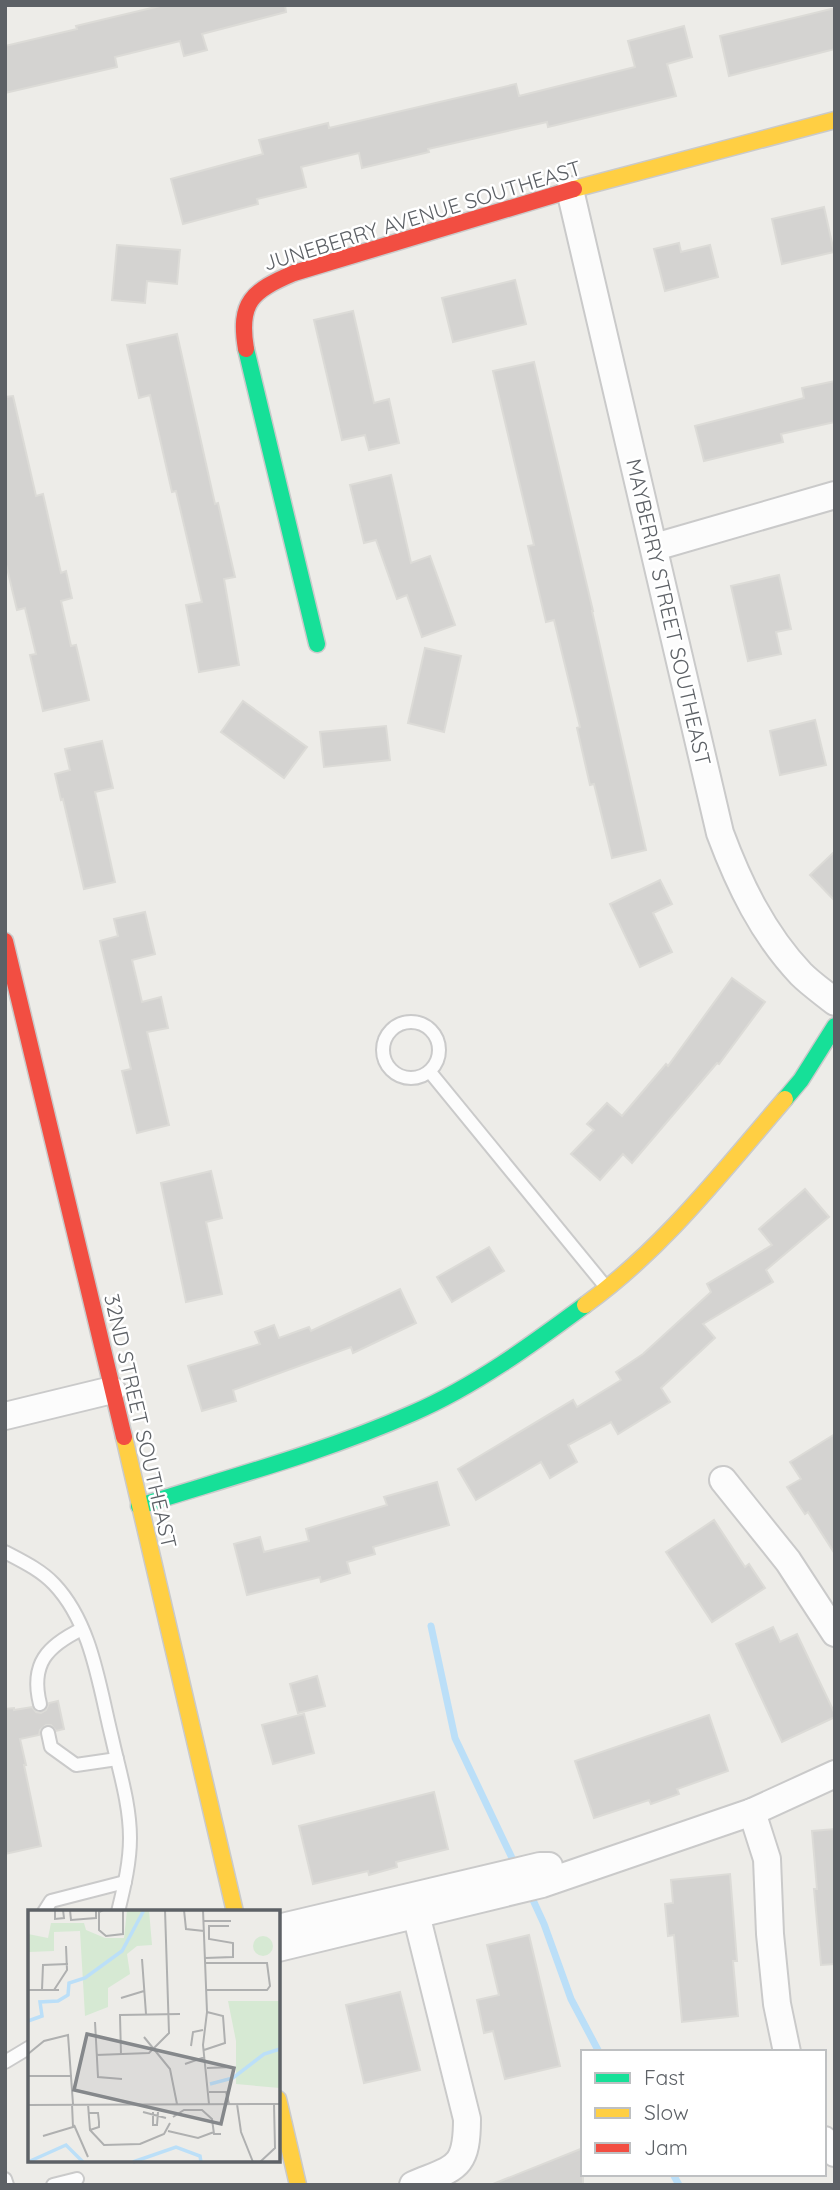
<svg xmlns="http://www.w3.org/2000/svg" width="840" height="2190" font-family="Quicksand,sans-serif">
<rect width="100%" height="100%" fill="#edece8"/>
<g fill="none" stroke-linecap="round" stroke-linejoin="round">
<g stroke="#bbdff8" stroke-width="7">
<path d="M431 1626 455 1738 512 1858"/>
<path d="M533 1900 544 1924 571 1999 599 2052"/>
<path d="M673 2174 679 2185"/>
</g>
</g>
<g fill="#d4d3d1" stroke="#dcdbd7" stroke-width="2">
<path d="M164 5H285L286 12 202 34 207 50 184 56 180 41 115 57 117 67 5 93V46L77 29 76 26Z"/>
<path d="M835 8V49L729 76 720 36Z"/>
<path d="M684 26 692 57 667 64 676 96 548 127 547 122 428 149 429 152 362 168 359 153 301 167 306 187 257 199 258 204 183 224 171 179 263 154 259 140 328 123 329 128 516 84 519 96 635 67 628 41Z"/>
<path d="M824 207 834 252 782 264 772 219Z"/>
<path d="M679 243 681 252 710 245 718 277 665 291 654 249Z"/>
<path d="M117 245 180 250 177 284 147 281 145 303 112 300Z"/>
<path d="M515 280 526 324 453 342 442 298Z"/>
<path d="M353 311 374 403 389 399 399 443 369 450 365 435 342 440 314 320Z"/>
<path d="M177 334 215 504 218 503 235 577 224 579 239 665 199 672 186 605 202 602 176 491 172 492 150 395 139 398 127 345Z"/>
<path d="M534 362 593 611H592L646 850 612 858 594 784 590 785 577 728 580 727 554 620 546 622 528 546 534 545 493 371Z"/>
<path d="M835 381V422L781 434 783 442 704 461 695 426 804 398 802 388Z"/>
<path d="M13 396 36 496 43 494 61 573 66 571 72 598 61 601 71 646 76 645 89 700 43 711 30 655 36 654 25 608 17 610 5 560V397Z"/>
<path d="M391 475 411 563 430 556 455 625 422 637 407 595 397 599 376 540 364 543 350 485Z"/>
<path d="M779 575 791 629 776 632 781 654 748 661 731 586Z"/>
<path d="M425 648 461 656 444 732 408 723Z"/>
<path d="M243 701 307 747 284 778 221 732Z"/>
<path d="M815 720 826 765 780 775 770 731Z"/>
<path d="M386 726 390 760 324 767 320 732Z"/>
<path d="M102 741 113 788 95 792 115 882 84 889 63 799 61 800 55 774 70 770 65 749Z"/>
<path d="M835 851V901L810 875Z"/>
<path d="M660 880 672 904 653 913 672 952 640 967 610 904Z"/>
<path d="M145 912 155 954 132 960 142 1002 161 997 168 1028 147 1032 169 1125 137 1133 122 1071 131 1069 100 941 118 936 114 919Z"/>
<path d="M732 978 765 1002 719 1064 717 1063 632 1163 623 1154 600 1180 571 1154 594 1130 587 1124 607 1103 622 1116 666 1064 668 1066Z"/>
<path d="M211 1171 222 1218 206 1222 222 1294 186 1302 161 1183Z"/>
<path d="M805 1189 829 1217 766 1270 773 1282 703 1324 715 1338 661 1388 670 1402 618 1434 611 1422 568 1445 577 1462 550 1478 541 1462 476 1500 458 1469 573 1400 577 1407 621 1380 616 1372 643 1354 711 1292 707 1284 772 1245 759 1229Z"/>
<path d="M489 1247 504 1271 452 1302 437 1277Z"/>
<path d="M400 1289 416 1323 353 1353 351 1347 233 1390 236 1401 202 1411 188 1366 260 1344 255 1332 274 1325 279 1338 309 1327 311 1331Z"/>
<path d="M835 1434V1554L808 1512 805 1514 787 1487 801 1479 790 1462Z"/>
<path d="M437 1482 449 1525 373 1547 375 1554 347 1562 350 1573 321 1582 320 1577 247 1595 234 1544 260 1537 264 1552 309 1541 306 1529 387 1505 384 1497Z"/>
<path d="M714 1520 745 1567 749 1564 765 1588 712 1622 666 1552Z"/>
<path d="M773 1627 780 1642 797 1634 835 1714V1717L782 1742 736 1644Z"/>
<path d="M317 1676 325 1706 298 1713 290 1684Z"/>
<path d="M58 1701 64 1729 56 1731 51 1725H46L40 1730 39 1735 20 1739 26 1765H24L41 1846 5 1854V1709L14 1708V1710L32 1707 36 1712 41 1713 46 1710 49 1703Z"/>
<path d="M304 1714 314 1753 273 1764 262 1725Z"/>
<path d="M709 1715 728 1771 677 1789 679 1794 651 1804 649 1800 594 1818 575 1761Z"/>
<path d="M434 1792 448 1849 396 1862 397 1867 369 1875 368 1871 313 1884 299 1826Z"/>
<path d="M835 1829V1964L821 1965 814 1889H817L812 1831Z"/>
<path d="M730 1874 737 1961H733L738 2016 682 2022 674 1935 668 1936 665 1904 673 1903 671 1880Z"/>
<path d="M529 1935 560 2066 505 2079 493 2031 484 2033 477 2000 499 1995 487 1945Z"/>
<path d="M400 1992 420 2070 364 2083 346 2005Z"/>
<path d="M583 2148V2185H493V2184Z"/>
</g>
<g fill="none" stroke-linecap="round" stroke-linejoin="round">
<g stroke="#cacaca" stroke-width="16">
<g id="lane">
<circle cx="411" cy="1050" r="28"/>
<path d="M430 1072 605 1286"/>
<path d="M5 1552C22 1561 41 1570 54 1584 92 1624 99 1686 112 1738 119 1770 130 1804 130 1838 130 1863 124 1887 118 1912"/>
<path d="M40 1704C30 1664 47 1646 82 1629"/>
<path d="M48 1733 51 1747 76 1765 117 1759"/>
<path d="M44 1912 51 1901 125 1882"/>
<path d="M5 2062 30 2047"/>
<path d="M5 2179 7 2185"/>
<path d="M53 2185 77 2179"/>
</g>
</g>
<g stroke="#cacaca" stroke-width="30">
<g id="street">
<path d="M570 190 720 833C739 884 763 934 801 974 811 984 824 993 835 1002"/>
<path d="M655 547 835 495"/>
<path d="M5 1416 112 1390"/>
<path d="M723 1480 788 1561 835 1633"/>
<path d="M752 1812 767 1859 770 1934 777 2004 787 2052"/>
<path d="M278 1928 540 1866H549"/>
<path d="M278 1948 542 1884 752 1812 835 1774"/>
<path d="M824 2140 835 2153"/>
<path d="M413 2185C455 2167 467 2170 467 2119L416 1914"/>
</g>
</g>
<g stroke="#cacaca" stroke-width="19">
<g id="fast">
<path d="M246 349 317 644"/>
<path d="M785 1099 801 1080 835 1026"/>
<path d="M139 1506C231 1477 325 1452 413 1413 475 1386 531 1345 585 1305"/>
</g>
</g>
<g stroke="#cacaca" stroke-width="19">
<g id="slow">
<path d="M574 189 835 120"/>
<path d="M585 1305C664 1248 722 1172 785 1099"/>
<path d="M124 1437 235 1912"/>
<path d="M278 2099 298 2185"/>
</g>
</g>
<g stroke="#cacaca" stroke-width="19">
<g id="jam">
<path d="M246 349C238 302 252 291 294 273L574 189"/>
<path d="M5 941 124 1437"/>
</g>
</g>
<use href="#lane" stroke="#fcfcfc" stroke-width="12"/>
<use href="#street" stroke="#fcfcfc" stroke-width="26"/>
<use href="#fast" stroke="#16e098" stroke-width="16"/>
<use href="#slow" stroke="#ffcf43" stroke-width="16"/>
<use href="#jam" stroke="#f24e42" stroke-width="16"/>
</g>
<g text-anchor="middle" dominant-baseline="central" stroke-width="5" stroke-linejoin="round" paint-order="stroke">
<g font-size="21" fill="#5d6166" stroke="#fff">
<text transform="translate(422 215) rotate(-17)">JUNEBERRY AVENUE SOUTHEAST</text>
<text transform="translate(669 612) rotate(77)">MAYBERRY STREET SOUTHEAST</text>
<text transform="translate(141 1421) rotate(77)">32ND STREET SOUTHEAST</text>
</g>
</g>
<g transform="translate(28 1910)">
<rect width="252" height="252" fill="#edece8"/>
<path d="M225 36a10 10 0 1 1 20 0a10 10 0 1 1-20 0Z" fill="#d6e9d3"/>
<path d="M99 0H121L124 35 109 36 99 44 102 64 80 78V97L57 106 52 21 26 22V41L1 42 0 66V24L20 28 23 13H56L58 20 77 28H96ZM200 91H252V178L208 174V131Z" fill="#d6e9d3"/>
<path fill="none" stroke="#bbdff8" stroke-width="3.5" d="M0 111 14 106 12 92 30 91 40 85 41 73 57 68 94 41 116 0M182 174 205 168 236 144 252 139M0 252 38 235 55 252M105 252 148 237 172 246 173 252"/>
<path fill="none" stroke="#afb0b0" stroke-width="2" d="M27 0V9L36 8 35 0M42 0 43 10 68 8V0M75 0 71 2V20L78 26 95 24V0M156 0 158 19 176 21M175 0 179 102 175 135 181 194M175 11H203M177 48 205 47V33L181 29V16H201M114 49 118 104M177 53H239L242 76 239 80H178M0 80H31M14 80 15 55 40 54M26 80 39 60 38 36M93 88 116 81M67 112 70 167 94 169M116 127 142 159 149 194M163 136 165 122 175 120M176 140 197 133 195 106 179 102M0 144 16 131 40 125 45 194M68 145 121 143 141 123 137 0M93 145 92 105 152 104M157 154 177 147M179 158 205 157M0 166H44M181 182H198L201 194M60 194 62 220 76 235 112 234 136 224 142 213M209 194 213 222 225 252M0 195 252 194M115 202 138 208M125 202V215H129L130 202M61 203H70L71 212V217L62 220M145 207 156 200H174L184 209 186 224H193M46 215 60 247M140 221 170 228 186 222M15 226 45 217 44 194M232 252 247 238 246 194"/>
<path fill="#85888b" fill-opacity="0.15" stroke="#85888b" stroke-width="3.5" d="M59 124 206 158 193 214 46 180Z"/>
<rect width="252" height="252" fill="none" stroke="#5d6166" stroke-width="3.5"/>
</g>
<rect width="840" height="2190" fill="none" stroke="#5d6166" stroke-width="14"/>
<rect x="581" y="2050" width="245" height="126" fill="#ffffff" stroke="#bec0c2" stroke-width="2"/>
<rect x="595" y="2073" width="35" height="10" fill="#16e098" stroke="#bec0c2" stroke-width="2"/>
<text x="644" y="2085" font-size="21" fill="#5d6166">Fast</text>
<rect x="595" y="2108" width="35" height="10" fill="#ffcf43" stroke="#bec0c2" stroke-width="2"/>
<text x="644" y="2120" font-size="21" fill="#5d6166">Slow</text>
<rect x="595" y="2143" width="35" height="10" fill="#f24e42" stroke="#bec0c2" stroke-width="2"/>
<text x="644" y="2155" font-size="21" fill="#5d6166">Jam</text>
</svg>
